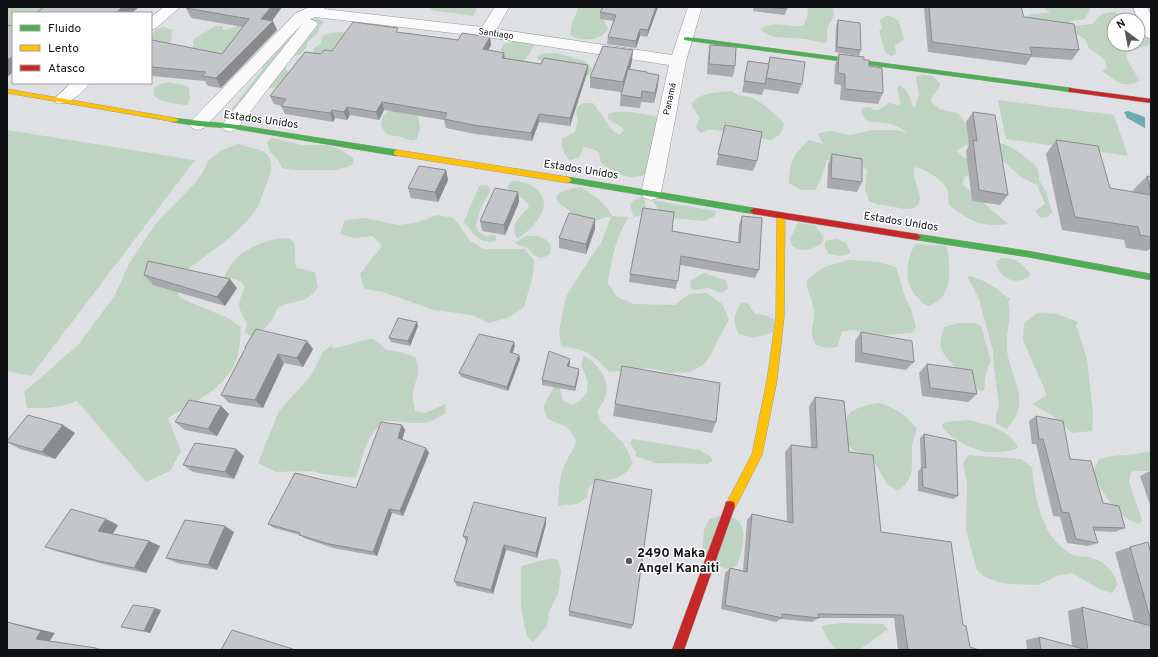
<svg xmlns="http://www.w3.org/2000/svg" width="1158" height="657" font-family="Overpass,sans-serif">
<rect width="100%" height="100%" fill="#dee0e4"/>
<g fill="#bed3c1">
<path d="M7 7H58L55 13H13V29L7 30Z"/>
<path d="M272 7 223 55 193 49V41L195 38 216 26H223V30L236 27Z"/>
<path d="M432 7H478L473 16 430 10Z"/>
<path d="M578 7H618L599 10 608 29C601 41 581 42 571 35 569 24 577 17 578 7Z"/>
<path d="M807 7H833L834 16C832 21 828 24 827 30 826 35 829 38 826 43 819 43 812 40 805 39 791 37 770 41 760 29 776 18 790 30 804 25L808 14Z"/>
<path d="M1043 7H1091L1085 19 1070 21 1074 26 1092 24 1102 14 1114 12 1134 20H1114V44H1138V23L1151 35V44L1126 53 1128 61 1140 81C1121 89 1117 81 1102 71L1107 69 1105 60 1089 48 1085 39 1073 32 1026 17 1030 14 1050 13Z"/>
<path d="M888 15 899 21 904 40 895 45 896 54 891 56 885 52 879 31 882 28 880 20Z"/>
<path d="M312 19H319L324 22 320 26 317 34 308 41C302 62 295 50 284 63 286 67 289 72 287 76 283 87 272 90 262 88L258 80 234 109 231 110 262 70 263 62 273 56 303 20 306 22Z"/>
<path d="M164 27 173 30 171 35 172 39 165 52 151 54V35L156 29Z"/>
<path d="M346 32 336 52 315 56 313 52 314 48 320 44 323 36 331 33Z"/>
<path d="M517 41 532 43 534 46 520 67 504 57 501 49 504 44Z"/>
<path d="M557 53 585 61 592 69 590 74 585 77 546 65 537 58 540 54Z"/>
<path d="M924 75 932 76 940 83C940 91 931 93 931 102L940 109 957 113 961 116 965 124 978 134 1013 148 1033 163 1038 169 1039 180 1046 192 1052 212 1048 217 1041 218 1035 211 1045 204 1037 185 1021 177 990 149 967 145 957 150 961 156 968 159 969 174 964 178 962 184 1008 224C982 228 969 221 949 205 948 200 949 194 947 189 942 179 925 169 915 167 911 177 919 187 920 197 920 215 900 208 890 206 881 205 878 205 869 201L865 189 867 170C857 160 840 162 827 160L821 179 815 190H801L789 183C790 161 793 155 809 140L823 144 818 134 824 132 832 131 850 135 872 130H898L907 133C902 128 893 124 886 123 875 122 863 125 861 110L863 108 870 107 874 110H879L889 103 897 105 900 104C901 98 896 91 898 85 907 87 911 98 912 106L915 108 919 94 916 78 917 76Z"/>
<path d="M169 82 187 86 189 88 190 99 188 105C183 105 179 104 174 103 165 101 152 102 154 88L160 84Z"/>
<path d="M732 91C739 97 744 95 752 98 761 102 779 116 784 123 783 132 778 138 770 140L715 130H708L701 133 696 128 700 118 693 108 692 103C703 91 717 93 732 91Z"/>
<path d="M998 100 1114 115 1128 156 1006 139Z"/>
<path d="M584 103H593L613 131 620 135 624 130 620 126 608 119V114C623 108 640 114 655 116L660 123C659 129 653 133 652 139 651 145 656 149 656 154 657 160 653 167 649 171 634 184 615 174 601 163L599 152 593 149 584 147 579 157 570 160C563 154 561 147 562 139L575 132 578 121 576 110 578 106Z"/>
<path d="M390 110 418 115 420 128 417 139C410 142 408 139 401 137 391 134 385 138 381 124L383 116Z"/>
<path d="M7 130 195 160 31 376 7 371Z"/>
<path d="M272 138 301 145H327L341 150 353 158 354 164 338 170H292L282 168 278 160 270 152 267 142Z"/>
<path d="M238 144C246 147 257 148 264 152 274 158 272 171 268 180 264 190 261 202 255 211 233 240 200 258 173 281L180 298 228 318 241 327C240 337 240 351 236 361 225 389 192 403 168 418L181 451 170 471 146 482 77 401C61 408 44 408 27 408L24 392 79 344 115 295 129 264 148 235 158 221 194 184 203 172 208 161 220 151Z"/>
<path d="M512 181C526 181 544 188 544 205 544 216 527 234 517 238 509 225 520 217 529 207 526 199 521 197 513 196L507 186Z"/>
<path d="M487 185 491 190 481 207 476 226 479 232 486 236 495 235 496 241C480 245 475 235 465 223L463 224 479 186Z"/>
<path d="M580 187C590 192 608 205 612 216L629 217C616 235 611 261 608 283L617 297 634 304 675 305 689 294 707 293 722 304 729 319 706 363 690 372 670 373 650 368 609 372C592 353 586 349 561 346L559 330 566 297 592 255 601 243 611 217C605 216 599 221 592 221 578 221 570 209 558 203L556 196 562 191Z"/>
<path d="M643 196 647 210 645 213 634 218 630 205 634 200Z"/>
<path d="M652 200 715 211 717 214 715 213V216L704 221 672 218 660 211Z"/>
<path d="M437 215 454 218 470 241 484 249H525L534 261 533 275 524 307 510 317 489 323 472 315 434 310 383 292 364 289 360 274 382 246 373 236 354 238 340 234 345 220 364 218 399 225 419 222Z"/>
<path d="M798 223 815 225 824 238 821 244C810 250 803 253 792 246L790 239Z"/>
<path d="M526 236C535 235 549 237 551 247L550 254C539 262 534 256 527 247L518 245 515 243Z"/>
<path d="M279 238C305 237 290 254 297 268L315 272 318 287C305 307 292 298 278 308 276 310 275 314 274 316 268 327 261 332 250 336L245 331 247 323C236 305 238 304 245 286 239 279 233 278 224 279 232 254 254 244 279 238Z"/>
<path d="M837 239 846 243 851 253 839 256 829 254 825 247V242L828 240Z"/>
<path d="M915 244 947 246C950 269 955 297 928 306 904 292 903 267 915 244Z"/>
<path d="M1002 258C1016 257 1023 264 1031 275 1017 287 999 279 996 262Z"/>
<path d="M849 260 878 262 896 267 906 300 911 309 916 326 913 333 883 335 851 330 842 332 837 347 827 348 816 345C808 330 815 326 814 311 813 300 806 291 807 280L824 267Z"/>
<path d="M704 273 727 281 728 288 722 293 708 288 694 290 690 287 691 280Z"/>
<path d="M967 276C984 278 997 289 1011 300L1008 301C1013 317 1005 333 1007 350 1009 372 1025 391 1017 413 1016 418 1010 424 1007 429L996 423V414L999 406 994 368 993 351 979 299Z"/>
<path d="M741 302 748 304 755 314 765 315 775 320 773 332 754 338 739 334C731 321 735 315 741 302Z"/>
<path d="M1037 313 1057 314 1078 322 1076 325 1087 359 1093 414 1092 431 1072 433 1053 416 1032 404 1047 395 1023 340 1024 323Z"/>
<path d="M958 323H975L981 326 991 361 986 372 984 391 979 390C971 382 943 358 941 348 940 341 942 333 944 327Z"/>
<path d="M373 339 380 344 386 350 396 351 415 357C422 373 416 377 413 392 412 398 414 405 415 411L425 413 446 404 445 413C423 430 408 420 384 421 373 431 366 442 362 457 359 467 360 468 355 478L322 474 312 471 276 472 258 463 279 411 310 377 323 352 333 344 332 348C346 347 358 340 373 339Z"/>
<path d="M584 356C597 363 610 379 606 395 605 400 600 406 597 412L601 421 624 444 633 463C626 476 613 482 598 480L589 487 586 498 577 504 558 506C559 492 559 474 566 462 571 451 574 452 576 439L567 427 548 419 544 410V405L556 383H559L563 401 572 405 581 400 587 392 588 382 581 365Z"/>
<path d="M879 403C895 407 907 416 917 429 915 435 912 442 912 448 911 468 916 477 898 491L887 484 875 463 866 455 855 451 846 443C850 432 847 435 846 425 843 408 868 405 879 403Z"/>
<path d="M968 420C985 424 1012 430 1018 448 1009 452 997 453 988 452 975 451 944 437 942 424L946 422Z"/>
<path d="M633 439 700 450 710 456 713 461 707 464 656 463 635 456 636 452 630 443Z"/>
<path d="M1151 451V471H1135L1131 472 1129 482 1142 520 1139 524C1118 518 1101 492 1093 472L1099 459C1116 454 1134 456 1151 451Z"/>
<path d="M969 455 1021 459 1032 467C1035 499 1041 538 1073 555 1078 557 1083 556 1088 557 1105 561 1112 569 1118 584L1112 593 1099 589 1072 573 1059 575 1038 585 1011 584 997 582 985 577 977 570 966 530 967 484 963 462Z"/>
<path d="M724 515C727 516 733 517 736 519 750 530 741 553 737 566L726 569 714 564 702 548 704 530 709 519Z"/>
<path d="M551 558 558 560 561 572 558 594 549 612 547 626 533 642 528 638C520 615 520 591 521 566Z"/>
<path d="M841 623 883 624 888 629 859 650H836L828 640 821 626Z"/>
</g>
<path fill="#6aaab0" d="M1128 111 1145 117V128L1127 118 1124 112Z"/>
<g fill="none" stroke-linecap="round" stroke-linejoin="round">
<g stroke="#97999c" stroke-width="1">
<g id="street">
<path d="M164 7H180L156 28 151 30V17Z"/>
<path d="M310 7H325L324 9 482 27 495 7H509L497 29 672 55 688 7H702L686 61 661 193 658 198 651 200 644 198 641 193 669 65 487 37 315 17 305 21 310 19 315 21 318 24 236 130 230 132 224 130 221 126 303 23 204 128 198 130 192 128 189 124 192 120 296 13Z"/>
<path d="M1133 7H1147L1151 15V39L1146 37 1143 34Z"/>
<path d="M71 83H89C83 93 68 106 56 103L54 99Z"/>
</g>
</g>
<g stroke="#97999c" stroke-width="1">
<g id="fast">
<path d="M686 37 1071 88 1074 90 1071 92 684 40V38Z"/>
<path d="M172 118 230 124 397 150 401 153 397 156 230 128 198 126 172 122Z"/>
<path d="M568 177 754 208 758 211 754 214 565 182 564 180Z"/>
<path d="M917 234 1028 251 1151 274V280L1028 257 917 240 913 237Z"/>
</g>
</g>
<g stroke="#97999c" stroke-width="1">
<g id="slow">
<path d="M7 89 175 118 179 120 175 122 7 93Z"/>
<path d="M397 150 568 177 572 180 568 183 394 155V151Z"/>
<path d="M781 213 785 216 784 317 777 380 762 455 734 510 730 511 726 510 725 506 752 454 767 380 776 317 777 216Z"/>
</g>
</g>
<g stroke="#97999c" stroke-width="1">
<g id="jam">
<path d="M1069 88 1151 99V103L1071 92H1069Z"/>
<path d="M754 208 917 234 921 237 917 240 754 214 750 211Z"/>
<path d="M730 501 734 502 735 506 684 650H672L725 506 726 502Z"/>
</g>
</g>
<use href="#street" fill="#fafafb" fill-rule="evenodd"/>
<use href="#fast" fill="#4caf50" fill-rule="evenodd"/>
<use href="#slow" fill="#ffc107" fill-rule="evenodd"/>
<use href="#jam" fill="#c62828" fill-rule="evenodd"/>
</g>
<g fill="#a9aaad">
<path d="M187 7H282L272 21 277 30 221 88 208 86 205 81 151 76V41L222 54 243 27 191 18 186 8Z"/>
<path d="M658 7 647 37 640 36 636 48 607 44 608 37 614 21 600 19V12Z"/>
<path d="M754 7H787L785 15 753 11Z"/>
<path d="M924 7H1021L1024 17 1079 50 1072 60 1031 57 1026 65 928 52Z"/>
<path d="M838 20 861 50 859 56 835 52 836 26Z"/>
<path d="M399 32 458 40 490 37 491 45 488 50 505 58 541 64 588 65 587 73 570 126 539 122 532 141 475 134 446 128 444 120 384 110 379 120 350 115 347 120 335 118 333 122 285 114 281 106 274 104 270 96 321 54Z"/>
<path d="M710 45 735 66 733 77 707 74 708 56Z"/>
<path d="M839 54 864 60 869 66 883 93 878 104 840 100 841 85 834 84 835 65Z"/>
<path d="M770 57 802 84 798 94 764 89 762 95 742 92 748 61 768 64Z"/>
<path d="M632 61 630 70 647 73 658 85 654 103 641 102 640 108 620 106 621 92 590 88V77Z"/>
<path d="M973 112 1008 195 1000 205 972 201 966 151 969 145 966 122Z"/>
<path d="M725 125 757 161 753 171 716 165Z"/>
<path d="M1056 140 1110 188 1134 192 1133 190 1147 176 1151 177V248L1147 251 1126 248 1124 240 1062 230 1046 154Z"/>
<path d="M832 154 862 182 857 192 827 188 828 165Z"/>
<path d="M446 170 448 180 438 202 411 198 408 188Z"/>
<path d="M518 192 519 202 505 235 482 231 480 221Z"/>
<path d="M742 216 759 270 755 278 680 265 676 289 629 282 630 274 672 231 738 243 739 225Z"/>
<path d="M595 229 586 254 559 248V238Z"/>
<path d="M144 275 237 288 225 306 153 285Z"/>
<path d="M417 322 418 326 410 346 391 342 389 338Z"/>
<path d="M861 332 914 362 906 370 855 362V341Z"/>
<path d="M307 341 313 349 303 367 284 363 263 408 229 403 221 395 246 348 245 347Z"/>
<path d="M515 346 512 353 519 355 520 359 508 391 461 377 459 373Z"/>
<path d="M570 363 569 367 579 373 575 391 542 385V380Z"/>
<path d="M927 364 977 394 968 402 922 396 919 373Z"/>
<path d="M815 397 849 452 881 532 963 625 970 647 979 650H898L894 618H819L812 622 781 619 776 622 721 609 725 573 730 568 743 571 747 520 752 514 787 521 785 452 791 445 811 447 809 406Z"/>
<path d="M615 404 716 422 712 433 613 416Z"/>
<path d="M221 406 229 414 217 436 185 430 175 422Z"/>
<path d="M1036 416 1070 459 1103 503 1125 528 1115 532 1094 531 1098 543 1088 546 1067 543 1060 517 1053 516 1036 444H1032L1029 421Z"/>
<path d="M402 425 405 430 402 440 426 448 429 453 403 516 392 513 377 556 333 548 304 538 300 535 274 528 268 524 356 488Z"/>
<path d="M75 433 55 459 20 449 7 442Z"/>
<path d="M924 434 958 496 953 499 918 491V471L921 468 920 438Z"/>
<path d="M244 456 234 479 193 472 183 465Z"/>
<path d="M1150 471H1151V508L1140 476Z"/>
<path d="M546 524 537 558 506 550 493 594 457 586 454 581 466 541 463 536Z"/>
<path d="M118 525 112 534 149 541 160 546 146 573 111 566 59 552 45 547Z"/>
<path d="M234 532 217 570 177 563 166 558Z"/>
<path d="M1130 547 1151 554V650H1027L1026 640 1039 637 1072 646 1068 611 1082 607 1134 621 1115 552Z"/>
<path d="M161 610 150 633 121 627Z"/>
<path d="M569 611 633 625 631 629 569 616Z"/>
</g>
<g fill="#898b8d">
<path d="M122 7H139L132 13H116Z"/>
<path d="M271 7H282L269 25 273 21 277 30 221 88 216 78Z"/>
<path d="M656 7H658L647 37 648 30Z"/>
<path d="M640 29V36L636 48V41Z"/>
<path d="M490 37 491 45 484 58 483 49Z"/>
<path d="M633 50 632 61 623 92V82Z"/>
<path d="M504 53 505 61 502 58Z"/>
<path d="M13 56V72L7 77V60Z"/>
<path d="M588 65 587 73 570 126V118Z"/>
<path d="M659 75 658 85 654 103 655 93Z"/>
<path d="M382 102 384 110 379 120 376 112Z"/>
<path d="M347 107 350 115 347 120 344 112Z"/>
<path d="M332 110 335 118 333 122 330 113Z"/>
<path d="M539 114V122L532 141 531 133Z"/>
<path d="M446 170 448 180 438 202 435 192Z"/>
<path d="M518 192 519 202 505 235 504 225Z"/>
<path d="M595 219V229L586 254V244Z"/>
<path d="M230 279 237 288 225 306 217 297Z"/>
<path d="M417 322 418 326 410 346 408 341Z"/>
<path d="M307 341 313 349 303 367 297 358Z"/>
<path d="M514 342 515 346 511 357 510 352Z"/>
<path d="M278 354 284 363 263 408 255 400Z"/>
<path d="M519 355 520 359 508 391 507 387Z"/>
<path d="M570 359V363L567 371V366Z"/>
<path d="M579 369V373L575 391V387Z"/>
<path d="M221 406 229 414 217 436 208 429Z"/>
<path d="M63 425 75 433 55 459 42 452Z"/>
<path d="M402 425 405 430 401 444 398 438Z"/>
<path d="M426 448 429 453 403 516 400 511Z"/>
<path d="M236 449 244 456 234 479 225 472Z"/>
<path d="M389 509 392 513 377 556 373 552Z"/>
<path d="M546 518V524L537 558 536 553Z"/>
<path d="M106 519 118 525 111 537 98 531Z"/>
<path d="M225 526 234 532 217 570 208 565Z"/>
<path d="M149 541 160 546 146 573 134 568Z"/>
<path d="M504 545 506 550 493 594 491 590Z"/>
<path d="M155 608 161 610 150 633 144 631Z"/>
<path d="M7 622 21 625 55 633 49 642 36 639Z"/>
<path d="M96 648 107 650H95Z"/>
</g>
<g fill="#c4c6c9" stroke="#898b8d">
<path d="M44 7H122L116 13H36Z"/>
<path d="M187 7H271L261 19 273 21 216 78 202 76 206 72 151 67V41L152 40 222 54 249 19 186 8Z"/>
<path d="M603 7H656L648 30 640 29 636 41 608 37 616 15 600 12Z"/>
<path d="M766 7H787V9Z"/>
<path d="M929 7H1021L1024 17 1074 24 1079 50 1030 47 1032 55 932 42Z"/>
<path d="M838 20 860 23 861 50 837 47Z"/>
<path d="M353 22 398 28 396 32 458 40 462 33 490 37 483 49 504 53 502 58 541 64 544 58 588 65 570 118 539 114 531 133 473 125 444 119 447 113 382 102 376 112 347 107 344 112 332 110 330 113 281 106 286 99 270 96 305 52 321 54 324 50 332 51Z"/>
<path d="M7 25 13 26V56L7 60Z"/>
<path d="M710 45 736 47 735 66 709 64Z"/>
<path d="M603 46 633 50 623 82 590 77Z"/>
<path d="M839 54 864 57V60H869V66L882 68 883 93 845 89V74L838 73Z"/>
<path d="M770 57 805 62 802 84 766 78Z"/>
<path d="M748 61 769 64 765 84 744 81Z"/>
<path d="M628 69 647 72V73L659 75 655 93 642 91 641 98 621 95Z"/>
<path d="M973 112 995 115 1008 195 979 190 973 140 977 141Z"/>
<path d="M725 125 762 132 757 161 718 154Z"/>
<path d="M1056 140 1098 146 1110 188 1151 195V237L1140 235 1138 227 1075 217Z"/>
<path d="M832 154 862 159V182L831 178Z"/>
<path d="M419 166 446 170 435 192 408 188Z"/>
<path d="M1147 176 1151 177V190Z"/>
<path d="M495 188 518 192 504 225 480 221Z"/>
<path d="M643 208 674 212 672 231 740 243 742 216 762 218 759 270 681 256 678 281 630 274Z"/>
<path d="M569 213 595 219 586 244 559 238Z"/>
<path d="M148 261 230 279 217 297 144 275Z"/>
<path d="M398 318 417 322 408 341 389 338Z"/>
<path d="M256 329 307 341 297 358 278 354 255 400 221 395 246 347H245Z"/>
<path d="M861 332 912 341 914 362 862 353Z"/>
<path d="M479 334 514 342 510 352 519 355 507 387 459 373Z"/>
<path d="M549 351 570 359 567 366 579 369 575 387 542 380Z"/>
<path d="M927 364 972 370 977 394 930 388Z"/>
<path d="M622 366 720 383 716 422 615 404Z"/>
<path d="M815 397 844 401 849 452 873 455 881 532 951 542 963 625 966 626 970 647 979 650H908L903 615 818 614 819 618 782 614V618L725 605 730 568 747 572 752 514 793 523 791 445 817 448Z"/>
<path d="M189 400 221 406 208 429 175 422Z"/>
<path d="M28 415 63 425 42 452 7 442V441Z"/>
<path d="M1036 416 1063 421 1070 459 1091 461 1103 503 1119 506 1125 528 1093 527 1098 543 1076 539 1069 513 1062 512 1043 439H1039Z"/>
<path d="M381 422 402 425 398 438 426 448 400 511 389 509 373 552 329 544 299 535 300 533 268 524 295 473 356 488Z"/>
<path d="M924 434 956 441 958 496 923 487 922 467 926 468Z"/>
<path d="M195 443 236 449 225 472 183 465Z"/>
<path d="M595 479 652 490 633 625 569 611Z"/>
<path d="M474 502 546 518 536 553 504 545 491 590 454 581 468 537 463 536Z"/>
<path d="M71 509 106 519 98 531 149 541 134 568 99 561 45 547Z"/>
<path d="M185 520 225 526 208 565 166 558Z"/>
<path d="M1148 542 1151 554V621L1130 547Z"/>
<path d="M133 605 155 608 144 631 121 627Z"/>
<path d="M1082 607 1151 626V650H1088Z"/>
<path d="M7 622 41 631 36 639 96 648 95 650H7Z"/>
<path d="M232 630 293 649 292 650H221Z"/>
<path d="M1039 637 1087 650H1041Z"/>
</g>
<circle fill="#585a5d" stroke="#fff" stroke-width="1.5" cx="629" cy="561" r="4"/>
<g text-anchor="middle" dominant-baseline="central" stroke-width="3" stroke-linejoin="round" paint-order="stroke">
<g font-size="9" fill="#101215" stroke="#fff">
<text transform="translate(496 34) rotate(8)">Santiago</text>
<text transform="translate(670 99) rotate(-78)">Panamá</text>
</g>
<g font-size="11" fill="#101215" stroke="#fff">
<text transform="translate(261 120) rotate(8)">Estados Unidos</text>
<text transform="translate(581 170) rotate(9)">Estados Unidos</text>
<text transform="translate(901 222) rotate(9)">Estados Unidos</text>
</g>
<g font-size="13" font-weight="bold" fill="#101215" stroke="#fff" text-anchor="start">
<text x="637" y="554">2490 Maka<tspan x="637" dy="15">Angel Kanaiti</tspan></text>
</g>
</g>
<rect width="1158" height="657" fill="none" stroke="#101215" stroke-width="16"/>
<rect x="12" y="12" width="140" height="72" fill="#ffffff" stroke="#9fa0a1"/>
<rect x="20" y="25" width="20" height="6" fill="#4caf50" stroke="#9fa0a1"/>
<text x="48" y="32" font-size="12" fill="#101215">Fluido</text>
<rect x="20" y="45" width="20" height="6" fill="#ffc107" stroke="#9fa0a1"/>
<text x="48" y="52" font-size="12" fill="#101215">Lento</text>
<rect x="20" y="65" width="20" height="6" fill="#c62828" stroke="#9fa0a1"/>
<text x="48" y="72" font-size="12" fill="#101215">Atasco</text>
<g transform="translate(1126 32) rotate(328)"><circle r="19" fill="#ffffff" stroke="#9fa0a1"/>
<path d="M0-3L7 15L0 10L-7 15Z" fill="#585a5d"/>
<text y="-6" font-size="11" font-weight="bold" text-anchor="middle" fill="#101215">N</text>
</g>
</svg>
